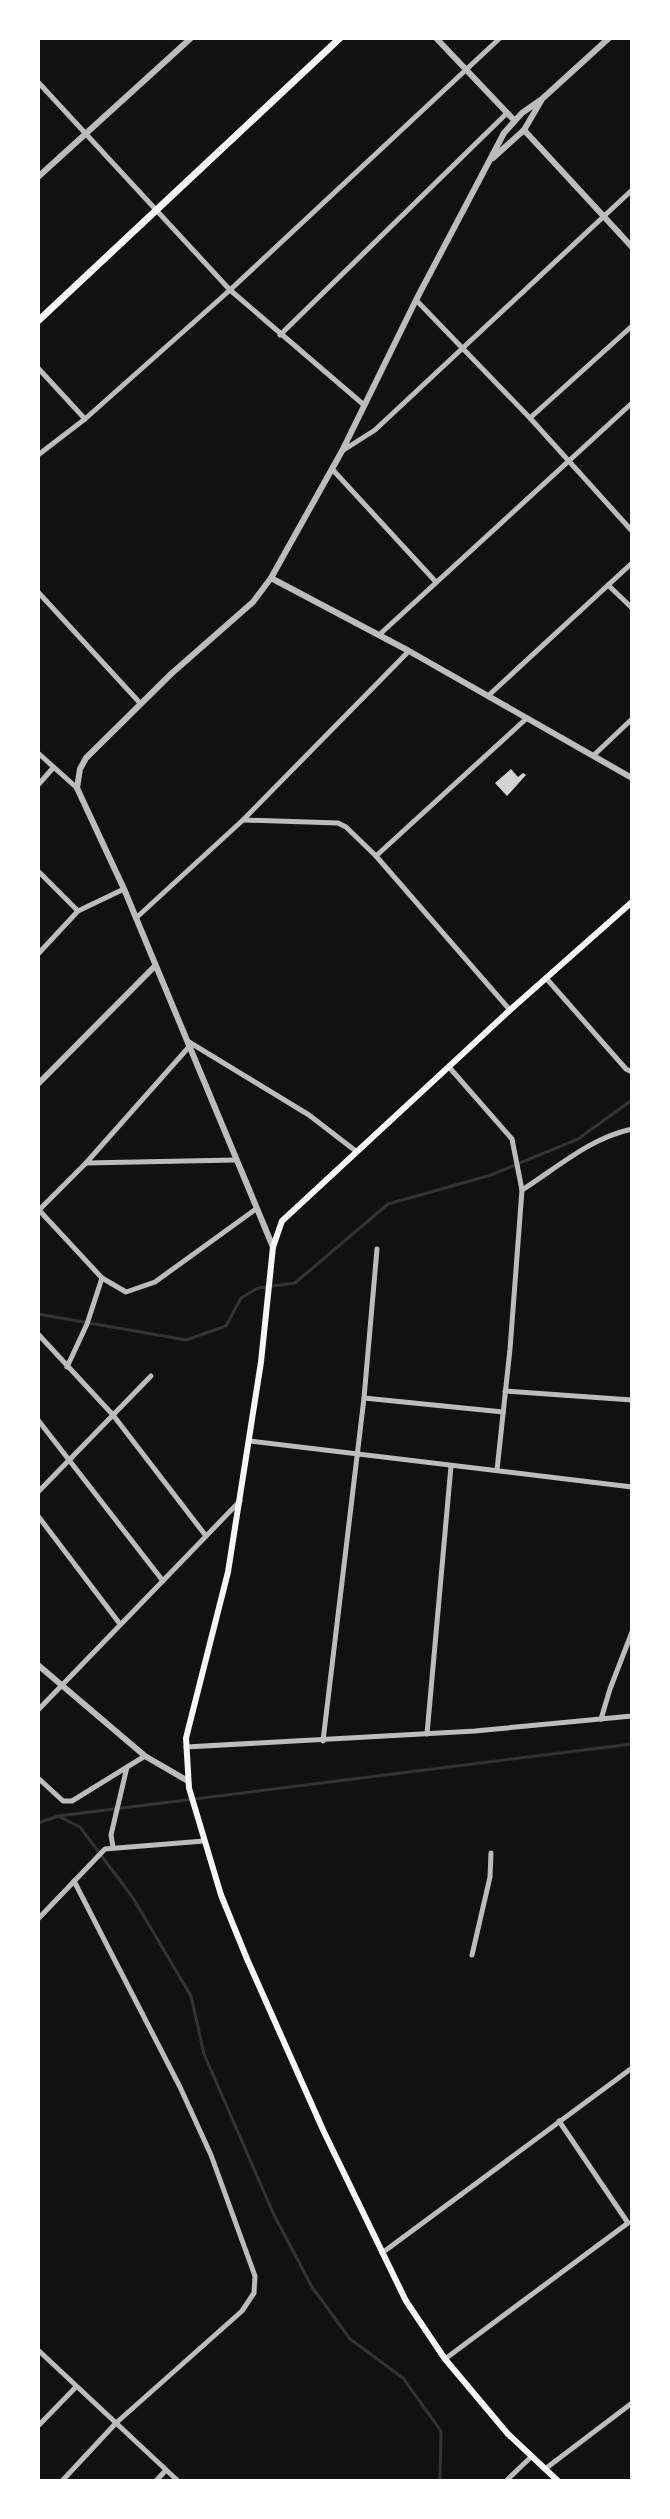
<svg xmlns="http://www.w3.org/2000/svg" width="670" height="2519" font-family="'Exo 2',sans-serif">
<rect width="100%" height="100%" fill="#111"/>
<g fill="none" stroke-linecap="round" stroke-linejoin="round">
<g stroke="#333" stroke-width="3">
<path d="M38 1314 186 1340 226 1326 241 1298 258 1288 295 1283 388 1204 491 1175 578 1139 632 1100"/>
<path d="M58 1816 80 1827 133 1898 191 1996 204 2054 274 2215 312 2287 350 2339 403 2378 441 2431 440 2481"/>
<path d="M38 1823 58 1816 632 1744"/>
</g>
</g>
<path fill="#d3d3d3" d="M511 769 518 777 523 773 526 775 507 796 495 783Z"/>
<g fill="none" stroke-linecap="round" stroke-linejoin="round">
<g stroke="#bcbcbc" stroke-width="5">
<path d="M38 82 230 290 364 405"/>
<path d="M416 300 530 418 632 531"/>
<path d="M280 335 507 113"/>
<path d="M38 368 85 419"/>
<path d="M530 418 632 326"/>
<path d="M342 451 375 430 632 190"/>
<path d="M38 455 85 419 230 290 500 38"/>
<path d="M332 469 436 582"/>
<path d="M608 585 632 608"/>
<path d="M38 592 140 703"/>
<path d="M379 635 632 403"/>
<path d="M488 696 632 563"/>
<path d="M38 753 77 788"/>
<path d="M594 755 632 719"/>
<path d="M38 785 53 768"/>
<path d="M243 820 338 823 346 827 376 856"/>
<path d="M38 871 78 911"/>
<path d="M136 918 243 820 409 651"/>
<path d="M38 954 78 911 124 889"/>
<path d="M546 978 626 1069 632 1072"/>
<path d="M510 1010 376 856 527 718"/>
<path d="M189 1042 309 1115 357 1152"/>
<path d="M188 1048 86 1163 235 1160"/>
<path d="M449 1067 512 1139 522 1190 510 1349 497 1470"/>
<path d="M522 1190C558 1167 590 1138 632 1129"/>
<path d="M38 1209 102 1278 126 1292 155 1282 256 1209"/>
<path d="M39 1210 86 1163"/>
<path d="M38 1334 113 1415 206 1536"/>
<path d="M67 1367 87 1324 102 1278"/>
<path d="M505 1391 632 1400"/>
<path d="M364 1398 503 1412"/>
<path d="M38 1420 163 1581"/>
<path d="M250 1441 632 1487"/>
<path d="M38 1492 151 1376"/>
<path d="M38 1516 120 1624"/>
<path d="M38 1710 240 1501"/>
<path d="M601 1719 610 1689 632 1632"/>
<path d="M427 1734 451 1466"/>
<path d="M323 1741 364 1398 377 1249"/>
<path d="M186 1747 475 1731 632 1716"/>
<path d="M38 1778 63 1801H72L145 1756"/>
<path d="M113 1847 111 1835 127 1767"/>
<path d="M38 1919 105 1849 204 1841"/>
<path d="M472 1955 490 1877 491 1853"/>
<path d="M382 2253 632 2068"/>
<path d="M38 2350 178 2481"/>
<path d="M445 2359 628 2223 559 2121"/>
<path d="M38 2426 76 2387"/>
<path d="M545 2469 632 2403"/>
<path d="M62 2481 116 2423 242 2311 254 2293 255 2276 211 2155 180 2087 74 1881"/>
<path d="M156 2481 166 2470"/>
<path d="M506 2481 532 2456"/>
</g>
<g stroke="#bcbcbc" stroke-width="6">
<path d="M436 38 514 120"/>
<path d="M524 130 632 247"/>
<path d="M493 158 524 130 541 101"/>
<path d="M38 177 191 38"/>
<path d="M271 578 409 651 632 778"/>
<path d="M38 1084 155 966"/>
<path d="M273 1247 124 889 77 788 80 769 86 758 171 674 253 602 271 578 342 451 416 300 504 133 522 113 542 99 609 38"/>
<path d="M38 1665 145 1756 188 1781"/>
</g>
<path stroke="#f5f5f5" stroke-width="6" d="M558 2481 508 2434 445 2359 406 2301 324 2132 247 1959 221 1895 189 1788 186 1738 228 1572 261 1362 273 1247 282 1221 510 1010 632 902"/>
<path stroke="#f5f5f5" stroke-width="7" d="M38 321 340 38"/>
</g>
<rect width="670" height="2519" fill="none" stroke="#ffffff" stroke-width="80"/>
</svg>
